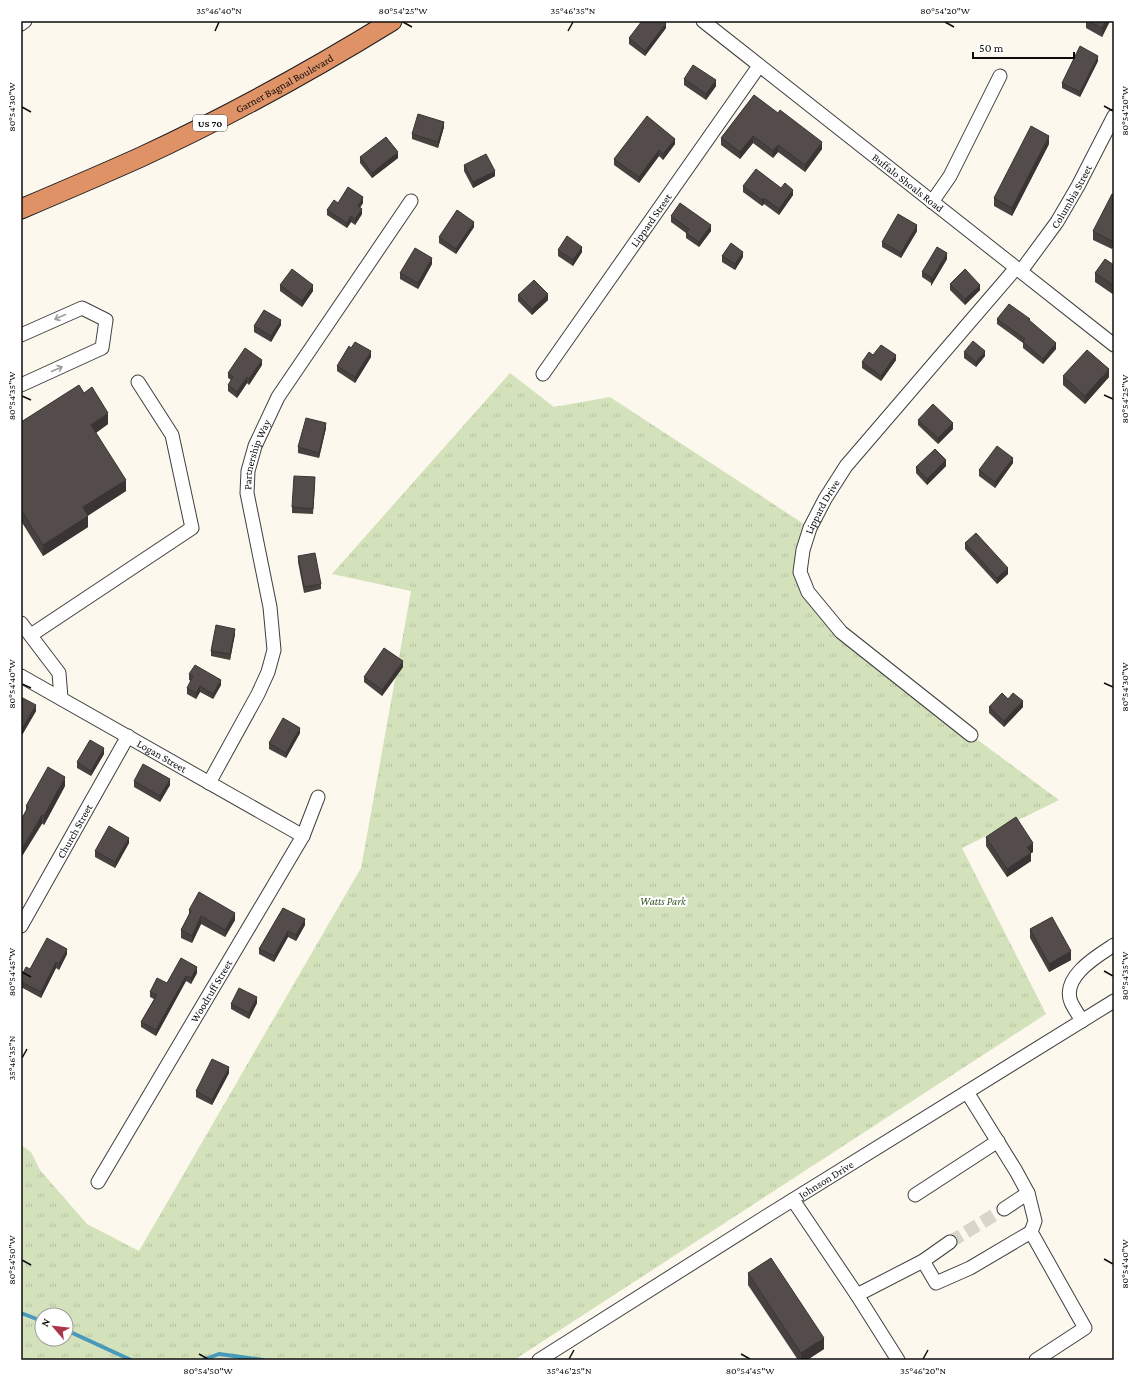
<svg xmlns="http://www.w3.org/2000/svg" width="1135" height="1381" font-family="'Crimson Pro',serif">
<defs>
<pattern id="grass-tufts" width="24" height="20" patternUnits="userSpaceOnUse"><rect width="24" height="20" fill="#d4e2bb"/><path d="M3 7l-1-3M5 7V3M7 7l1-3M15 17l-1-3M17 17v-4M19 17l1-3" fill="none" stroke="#b5c1a0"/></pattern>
</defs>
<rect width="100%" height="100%" fill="#fcf8ed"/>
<path fill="url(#grass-tufts)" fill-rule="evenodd" d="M510 373 554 407 610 397 810 528 800 572 820 608 971 735 1059 800 962 848 1046 1014 514 1360H21V1145L31 1152 40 1170 87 1224 139 1251 361 868 411 591 332 574ZM42 1315H66V1339H42Z"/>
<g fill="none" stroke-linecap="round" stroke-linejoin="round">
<g stroke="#4999ba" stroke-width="4">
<path d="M21 1313 42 1321"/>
<path d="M66 1330 131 1360"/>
<path d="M203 1360 219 1354 263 1360"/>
</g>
<path stroke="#d8d5cb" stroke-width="13" stroke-dasharray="13 6" stroke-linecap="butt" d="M950 1242 1004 1209"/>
<g stroke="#3f3f3f" stroke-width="15">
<g id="minor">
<path id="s1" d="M703 21 1114 345"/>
<path d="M21 24 25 21"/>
<path d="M932 202 950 176 1000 76"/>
<path id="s2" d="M1021 271 1057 222 1078 186 1114 116"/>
<path d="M21 335 82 308 106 320 102 348 21 385"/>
<path id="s3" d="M543 374 759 66"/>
<path d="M21 623 59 673 61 698"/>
<path d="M31 635 192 528 172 435 138 382"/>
<path id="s4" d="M21 676 303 836"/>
<path id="s5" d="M971 735 841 632 808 592 800 572 803 550 810 528 825 499 846 466 1016 268"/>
<path id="s6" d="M209 783 258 694 268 672 274 650 270 607 247 493 248 471 255 446 278 397 411 201"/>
<path id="s7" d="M21 926 128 736"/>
<path d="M1082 1021C1079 1015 1074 1009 1071 1002 1061 977 1097 956 1114 945"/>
<path d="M967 1092 1016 1171 1028 1193 1004 1209"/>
<path id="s8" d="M98 1182 303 836 318 797"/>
<path d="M1028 1193 1035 1221 1031 1232 1085 1328 1036 1360"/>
<path d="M915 1195 998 1141"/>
<path d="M793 1200 857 1295 923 1261 950 1242"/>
<path d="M923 1261 936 1283 970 1268 1031 1232"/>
<path d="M857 1295 898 1360"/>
<path id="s9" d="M539 1360 770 1214 1114 1001"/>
</g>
</g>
<g stroke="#1d1d1d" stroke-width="21">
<g id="highway">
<path id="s10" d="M21 209C61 192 101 175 141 157 227 117 311 71 392 21"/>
</g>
</g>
<use href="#minor" stroke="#fff" stroke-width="13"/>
<use href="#highway" stroke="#e09267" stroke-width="19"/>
</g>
<g fill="#474140">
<path d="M1086 21H1110L1102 37 1086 28Z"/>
<path d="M666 28 645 56 629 44V38Z"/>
<path d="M1098 61 1080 97 1062 88V83Z"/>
<path d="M684 79 716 86 706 100 684 85Z"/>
<path d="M754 95 822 149 805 172 778 152 773 158 753 143 740 159 721 145V138Z"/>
<path d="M444 127 438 148 412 139V134Z"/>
<path d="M675 144 663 160 659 156 639 183 614 165V159Z"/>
<path d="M1049 144 1012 216 994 206V198Z"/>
<path d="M360 157 398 158 372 178 360 163Z"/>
<path d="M464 165 495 176 473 188 464 171Z"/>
<path d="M743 186 781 188 793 195 779 215 764 204 762 206 743 192Z"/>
<path d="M1114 195 1112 249 1093 240V231Z"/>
<path d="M338 203H363L360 207 362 214 355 225 351 222 347 228 327 215V210Z"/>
<path d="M671 216 711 231 699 247 686 238V233L671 222Z"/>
<path d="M474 227 456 254 439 243V237Z"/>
<path d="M917 231 901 258 882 247V242Z"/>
<path d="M558 250 582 252 573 266 558 256Z"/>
<path d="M722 256 743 257 735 270 722 262Z"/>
<path d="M947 259 931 286V283L922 277V272Z"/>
<path d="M432 264 418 289 400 279V273Z"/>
<path d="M1114 265V295L1095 282V273Z"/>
<path d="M950 284 980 290 965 305 950 290Z"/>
<path d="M280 285 313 291 302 307 280 291Z"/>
<path d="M518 295 548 300 532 315 518 301Z"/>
<path d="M997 319 1030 321 1056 349 1043 364 1023 348V343L997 324Z"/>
<path d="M281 325 271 342 254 332V326Z"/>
<path d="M964 352 985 356 976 367 964 358Z"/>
<path d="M873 355 896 360 881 381 862 368V362Z"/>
<path d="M371 357 355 383 337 371V366Z"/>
<path d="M262 365 249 385 247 383 237 398 228 391V385L231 380 228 378V373Z"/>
<path d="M1063 376 1109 377 1085 404 1063 385Z"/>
<path d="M84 393 108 424 96 433 126 491 88 515V527L43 556 21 521V422Z"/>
<path d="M918 420 953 429 938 444 918 425Z"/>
<path d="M326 428 319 458 298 453V447Z"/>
<path d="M1013 463 995 488 979 476V470Z"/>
<path d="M946 466 927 485 916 473V467Z"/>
<path d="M315 483 313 514 292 513V507Z"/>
<path d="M965 543 1008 574 997 584 965 549Z"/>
<path d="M298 556 321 584V589L304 593 298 562Z"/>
<path d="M235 634 230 660 211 656V651Z"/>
<path d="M403 667 382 696 364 682V677Z"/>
<path d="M189 674 221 685 213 699 200 692 196 699 187 694V688L191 681 189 680Z"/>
<path d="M21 697 36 711 22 735 21 734Z"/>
<path d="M1008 699 1023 707 1004 727 989 713V707Z"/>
<path d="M300 733 286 758 269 749V743Z"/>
<path d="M104 754 91 776 77 768V762Z"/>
<path d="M134 781 170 785 160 802 134 787Z"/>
<path d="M65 786 44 825 26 811V806Z"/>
<path d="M986 837 1033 852 1031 853V861L1007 877 986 846Z"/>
<path d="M129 843 115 868 95 857V851Z"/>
<path d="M283 908 305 925 296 941 288 937 274 962 259 954V949Z"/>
<path d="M189 910 235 920 225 937 201 924 192 943 181 938V930L189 914Z"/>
<path d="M1030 929 1071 960 1049 972 1030 938Z"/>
<path d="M67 954 59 970 56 968 41 998 21 987V977L30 969Z"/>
<path d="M181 958 197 973 191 984 186 981 156 1036 141 1027V1022L154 999 150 997V992L167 983Z"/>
<path d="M257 1003 249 1019 231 1009V1004Z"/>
<path d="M229 1073 212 1105 196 1097V1091Z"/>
<path d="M748 1273 824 1349 807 1360H798L748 1285Z"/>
</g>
<g fill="#3a3534">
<path d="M1106 21H1110L1102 37V28Z"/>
<path d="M666 23V28L645 56V51Z"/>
<path d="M1098 56V61L1080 97V92Z"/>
<path d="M716 80V86L706 100V94Z"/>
<path d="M444 122V127L438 148V142Z"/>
<path d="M753 136V143L740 159V152Z"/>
<path d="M1049 136V144L1012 216V208Z"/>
<path d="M675 139V144L663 160V154Z"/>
<path d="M822 142V149L805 172V165Z"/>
<path d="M778 145V152L773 158V151Z"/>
<path d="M659 150V156L639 183V177Z"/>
<path d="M398 152V158L372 178V173Z"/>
<path d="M495 171V176L473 188V182Z"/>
<path d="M793 190V195L779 215V209Z"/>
<path d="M363 197V203L358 211V206Z"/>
<path d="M764 198V204L762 206V200Z"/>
<path d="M362 209V214L355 225V219Z"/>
<path d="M351 216V222L347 228V223Z"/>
<path d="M474 222V227L456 254V249Z"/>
<path d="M711 225V231L699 247V242Z"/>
<path d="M917 225V231L901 258V253Z"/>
<path d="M1114 236V245L1112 249V241Z"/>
<path d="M582 247V252L573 266V260Z"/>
<path d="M743 252V257L735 270V264Z"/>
<path d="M947 253V259L931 286V280Z"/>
<path d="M432 258V264L418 289V283Z"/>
<path d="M313 285V291L302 307V301Z"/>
<path d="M980 285V290L965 305V299Z"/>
<path d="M548 294V300L532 315V309Z"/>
<path d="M281 320V325L271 342V336Z"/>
<path d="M1056 343V349L1043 364V359Z"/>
<path d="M371 351V357L355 383V377Z"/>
<path d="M985 351V356L976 367V362Z"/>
<path d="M896 355V360L881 381V376Z"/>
<path d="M262 360V365L249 385V379Z"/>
<path d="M1109 369V377L1085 404V396Z"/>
<path d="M247 377V383L237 398V392Z"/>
<path d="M108 413V424L91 436V425Z"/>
<path d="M326 423V428L319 458V453Z"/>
<path d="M953 423V429L938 444V438Z"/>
<path d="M1013 458V463L995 488V482Z"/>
<path d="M946 460V466L927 485V479Z"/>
<path d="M126 480V491L83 519V507Z"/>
<path d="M88 516V527L43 556V545Z"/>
<path d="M1008 568V574L997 584V578Z"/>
<path d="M235 629V634L230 660V654Z"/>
<path d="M403 661V667L382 696V690Z"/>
<path d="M221 680V685L213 699V694Z"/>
<path d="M200 686V692L196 699V693Z"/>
<path d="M1023 701V707L1004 727V721Z"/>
<path d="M36 705V711L22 735V729Z"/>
<path d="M300 728V733L286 758V753Z"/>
<path d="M104 748V754L91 776V771Z"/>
<path d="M65 777V786L44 825V816Z"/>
<path d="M170 779V785L160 802V796Z"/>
<path d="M42 815V824L21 858V850Z"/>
<path d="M129 838V843L115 868V862Z"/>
<path d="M1033 843V852L1028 855 1031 853V861L1007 877V869L1027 847Z"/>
<path d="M235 913V920L225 937V930Z"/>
<path d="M201 916V924L192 943V936Z"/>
<path d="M305 919V925L296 941V935Z"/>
<path d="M288 931V937L274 962V956Z"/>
<path d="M67 949V954L59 970V964Z"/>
<path d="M1071 951V960L1049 972V964Z"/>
<path d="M56 962V968L41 998V992Z"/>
<path d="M197 967V973L191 984V978Z"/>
<path d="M186 976V981L156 1036V1030Z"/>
<path d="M257 997V1003L249 1019V1013Z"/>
<path d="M229 1067V1073L212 1105V1100Z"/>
<path d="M824 1338V1349L807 1360H801V1353Z"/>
</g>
<g fill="#534c4a" stroke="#3a3534">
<path d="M642 21H664L666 23 645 51 629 38Z"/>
<path d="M1088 21H1106L1102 28Z"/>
<path d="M1080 46 1098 56 1080 92 1062 83Z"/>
<path d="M693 65 716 80 706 94 684 79Z"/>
<path d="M754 95 778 113 780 110 822 142 805 165 778 145 773 151 753 136 740 152 721 138Z"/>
<path d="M418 114 444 122 438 142 412 134Z"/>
<path d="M647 116 675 139 663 154 659 150 639 177 614 159Z"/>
<path d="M1031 126 1049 136 1012 208 994 198Z"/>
<path d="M386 137 398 152 372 173 360 157Z"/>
<path d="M486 154 495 171 473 182 464 165Z"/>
<path d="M756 169 781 188 785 183 793 190 779 209 764 198 762 200 743 186Z"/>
<path d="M348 187 363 197 358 206 362 209 355 219 351 216 347 223 327 210 334 200 338 203Z"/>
<path d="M1112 194 1114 195V236L1112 241 1093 231Z"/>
<path d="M680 203 711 225 699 242 686 233 689 229 671 216Z"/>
<path d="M457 210 474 222 456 249 439 237Z"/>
<path d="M898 214 917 225 901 253 882 242Z"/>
<path d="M567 236 582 247 573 260 558 250Z"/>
<path d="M731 243 743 252 735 264 722 256Z"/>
<path d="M937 247 947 253 931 280V277L922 272Z"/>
<path d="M415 248 432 258 418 283 400 273Z"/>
<path d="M1105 259 1114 265V286L1095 273Z"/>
<path d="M292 269 313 285 302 301 280 285Z"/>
<path d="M965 269 980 285 965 299 950 284Z"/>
<path d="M534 280 548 294 532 309 518 295Z"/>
<path d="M1009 304 1030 319 1029 320 1056 343 1043 359 1023 342 1025 339 997 319Z"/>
<path d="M264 310 281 320 271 336 254 326Z"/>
<path d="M973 341 985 351 976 362 964 352Z"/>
<path d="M355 342 371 351 355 377 337 366 349 346 351 348Z"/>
<path d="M881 345 896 355 881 376 862 362 869 352 873 355Z"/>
<path d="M245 348 262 360 249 379 247 377 237 392 228 385 233 377 228 373Z"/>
<path d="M1087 350 1109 369 1085 396 1063 376Z"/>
<path d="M79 385 84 393 92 387 108 413 91 425 126 480 83 507 88 516 43 545 21 510V422Z"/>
<path d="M933 404 953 423 938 438 918 420Z"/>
<path d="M306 418 326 423 319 453 298 447Z"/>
<path d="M997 446 1013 458 995 482 979 470Z"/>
<path d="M935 449 946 460 927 479 916 467Z"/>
<path d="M294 476 315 477 313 509 292 507Z"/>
<path d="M976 533 1008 568 997 578 965 543Z"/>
<path d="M315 553 321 584 304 587 298 556Z"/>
<path d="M216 625 235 629 230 654 211 651Z"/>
<path d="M384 648 403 661 382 690 364 677Z"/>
<path d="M195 665 221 680 213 694 200 686 196 693 187 688 193 676 189 674Z"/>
<path d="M1002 693 1008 699 1013 693 1023 701 1004 721 989 707Z"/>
<path d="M21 697 36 705 22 729H21Z"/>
<path d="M283 718 300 728 286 753 269 743Z"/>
<path d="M90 740 104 748 91 771 77 762Z"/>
<path d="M143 764 170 779 160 796 134 781Z"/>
<path d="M48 767 65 777 44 816 42 815 21 850V820L28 807 26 806Z"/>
<path d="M1016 817 1033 843 1027 847 1031 853 1007 869 986 837Z"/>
<path d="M109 826 129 838 115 862 95 851Z"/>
<path d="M199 892 235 913 225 930 201 916 192 936 181 930 191 911 189 910Z"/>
<path d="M283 908 305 919 296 935 288 931 274 956 259 949Z"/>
<path d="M1052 917 1071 951 1049 964 1030 929Z"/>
<path d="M47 938 67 949 59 964 56 962 41 992 21 982V977L26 967 30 969Z"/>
<path d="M181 958 197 967 191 978 186 976 156 1030 141 1022 157 995 150 992 157 978 167 983Z"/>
<path d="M239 988 257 997 249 1013 231 1004Z"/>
<path d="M212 1059 229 1067 212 1100 196 1091Z"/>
<path d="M771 1258 824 1338 801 1353 748 1273Z"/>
</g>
<defs><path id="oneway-shaft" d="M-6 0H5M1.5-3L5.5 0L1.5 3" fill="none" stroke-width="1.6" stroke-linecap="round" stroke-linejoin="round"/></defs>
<g stroke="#9e9e9e">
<use href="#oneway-shaft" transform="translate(60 317) rotate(156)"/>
<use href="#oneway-shaft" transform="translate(57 369) rotate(-24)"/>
</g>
<path fill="none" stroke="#0c0c0c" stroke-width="1.5" d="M403 22 412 27M945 22 954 27M215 31 219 22M568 31 573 22M1104 106 1113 111M22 107 31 112M1104 395 1113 399M22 396 31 400M1104 683 1113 687M22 684 31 688M1104 971 1113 976M22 972 31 977M22 1058 27 1049M1104 1259 1113 1264M22 1260 31 1265M199 1354 208 1359M741 1354 750 1359M569 1359 574 1350M923 1359 928 1350"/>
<g text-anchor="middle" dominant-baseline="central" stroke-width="4" stroke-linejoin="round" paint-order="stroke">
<rect fill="#fff" stroke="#555" stroke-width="1" x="193" y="115" width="34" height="16" rx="3"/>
<g font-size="10" font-weight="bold" fill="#0c0c0c">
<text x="210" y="123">US 70</text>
</g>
<g font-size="11" fill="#0c0c0c" stroke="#fff">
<text stroke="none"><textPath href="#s10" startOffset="292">Garner Bagnal Boulevard</textPath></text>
<text stroke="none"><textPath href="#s1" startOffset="261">Buffalo Shoals Road</textPath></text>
<text stroke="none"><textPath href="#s2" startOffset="90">Columbia Street</textPath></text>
<text stroke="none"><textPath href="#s3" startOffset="188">Lippard Street</textPath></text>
<text stroke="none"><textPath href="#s6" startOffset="348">Partnership Way</textPath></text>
<text stroke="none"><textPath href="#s5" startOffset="309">Lippard Drive</textPath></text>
<text stroke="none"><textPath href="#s4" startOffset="162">Logan Street</textPath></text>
<text stroke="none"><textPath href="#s7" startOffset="109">Church Street</textPath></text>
<text stroke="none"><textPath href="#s8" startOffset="222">Woodruff Street</textPath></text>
<text stroke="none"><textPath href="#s9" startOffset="339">Johnson Drive</textPath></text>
</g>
<g font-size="11" font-style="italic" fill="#365a25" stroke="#fff">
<text x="663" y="901">Watts Park</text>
</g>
</g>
<rect width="1135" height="1381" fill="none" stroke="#ffffff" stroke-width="44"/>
<g transform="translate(54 1327) rotate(298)"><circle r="19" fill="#ffffff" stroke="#9e9e9e"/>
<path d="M0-3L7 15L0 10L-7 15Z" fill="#a93748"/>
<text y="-6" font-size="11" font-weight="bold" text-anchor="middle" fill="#0c0c0c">N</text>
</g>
<path d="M973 52v6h101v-6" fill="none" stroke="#0c0c0c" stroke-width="2"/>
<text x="979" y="52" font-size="12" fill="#0c0c0c" stroke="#ffffff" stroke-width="3" paint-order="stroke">50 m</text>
<rect x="22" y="22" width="1091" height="1337" fill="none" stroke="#0c0c0c" stroke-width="1.5"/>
<g font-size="10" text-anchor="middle" fill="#0c0c0c">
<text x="219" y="14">35°46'40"N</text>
<text x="403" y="14">80°54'25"W</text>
<text x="573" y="14">35°46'35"N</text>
<text x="945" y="14">80°54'20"W</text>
<text transform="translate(11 107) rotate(-90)" y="4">80°54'30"W</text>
<text transform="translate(1124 111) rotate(-90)" y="4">80°54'20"W</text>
<text transform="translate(11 396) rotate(-90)" y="4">80°54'35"W</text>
<text transform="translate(1124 399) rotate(-90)" y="4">80°54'25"W</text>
<text transform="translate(11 684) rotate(-90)" y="4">80°54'40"W</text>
<text transform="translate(1124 687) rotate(-90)" y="4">80°54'30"W</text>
<text transform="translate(11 972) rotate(-90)" y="4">80°54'45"W</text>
<text transform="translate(1124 976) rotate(-90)" y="4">80°54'35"W</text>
<text transform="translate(11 1058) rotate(-90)" y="4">35°46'35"N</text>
<text transform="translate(11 1260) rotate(-90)" y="4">80°54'50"W</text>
<text transform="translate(1124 1264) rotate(-90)" y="4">80°54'40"W</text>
<text x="208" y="1374">80°54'50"W</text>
<text x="569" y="1374">35°46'25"N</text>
<text x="750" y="1374">80°54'45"W</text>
<text x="923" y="1374">35°46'20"N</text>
</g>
</svg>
